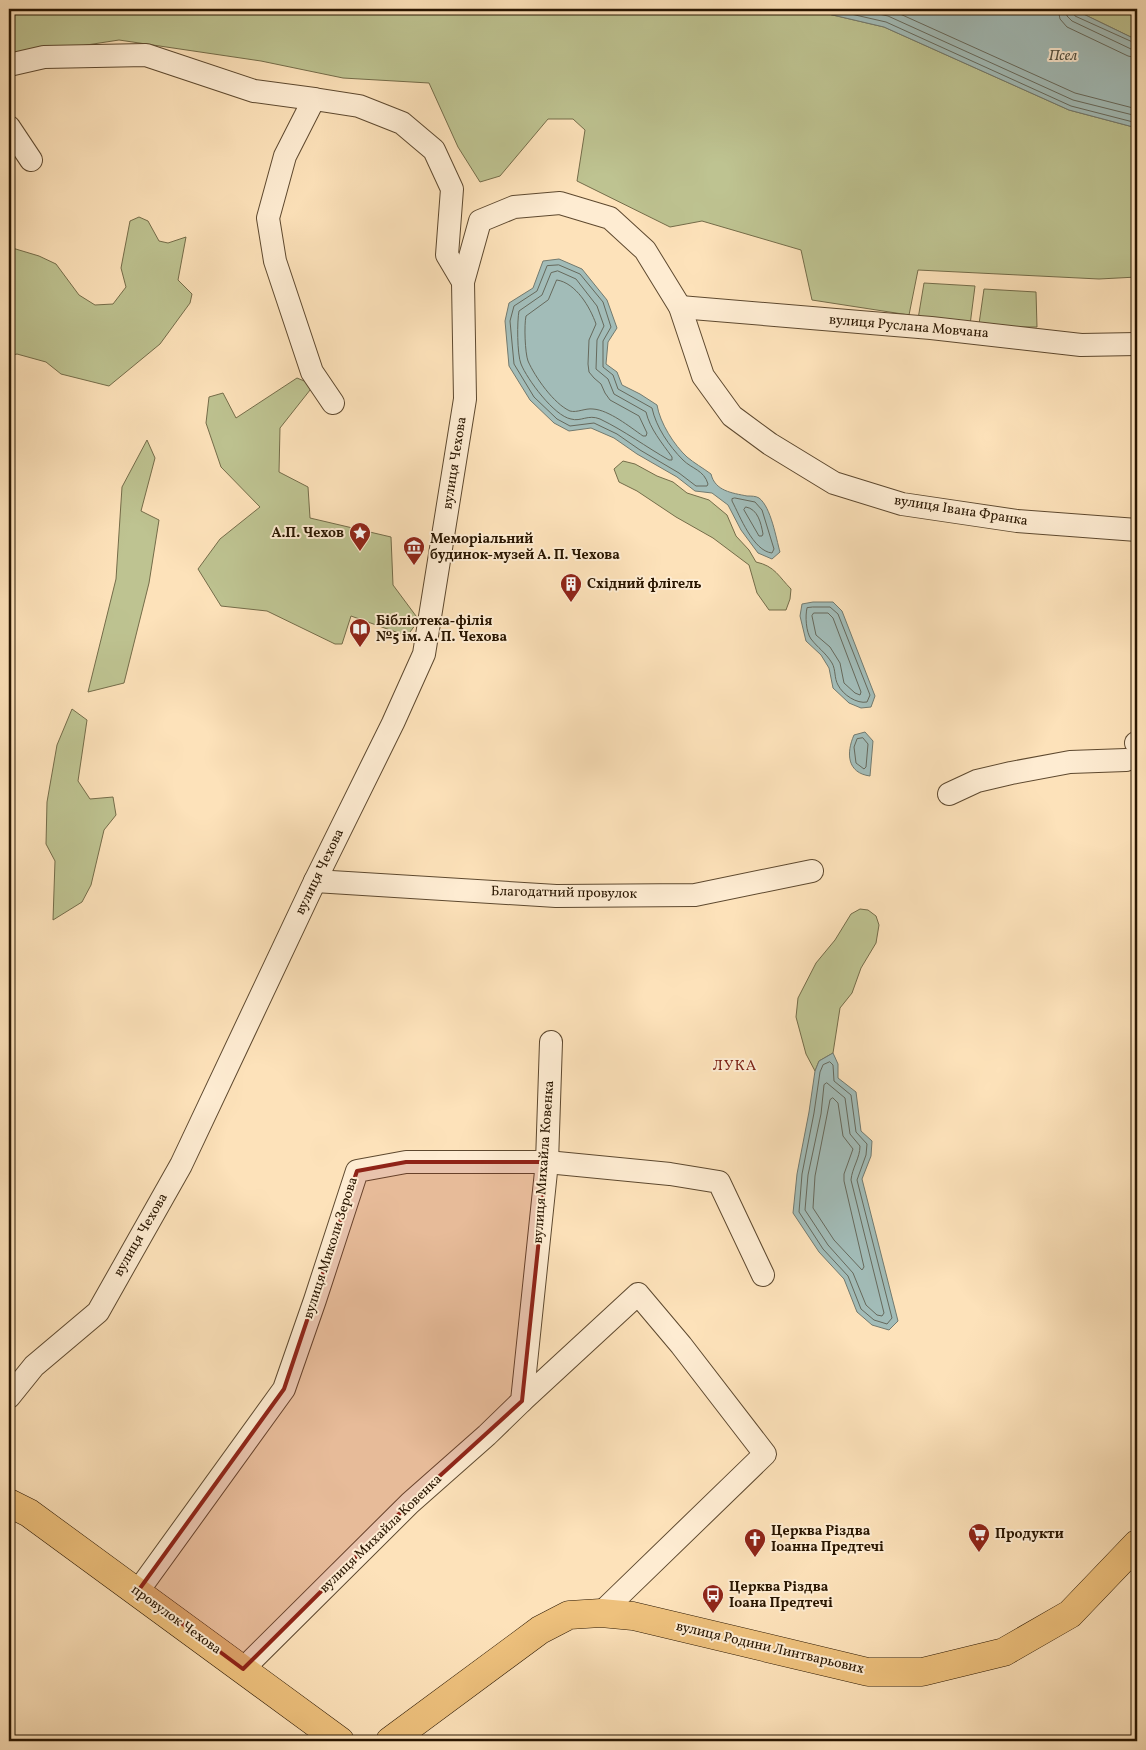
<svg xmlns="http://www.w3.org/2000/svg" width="1146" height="1750" font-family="Vollkorn,serif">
<rect width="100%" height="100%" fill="#fde2ba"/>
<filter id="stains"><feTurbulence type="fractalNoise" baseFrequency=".004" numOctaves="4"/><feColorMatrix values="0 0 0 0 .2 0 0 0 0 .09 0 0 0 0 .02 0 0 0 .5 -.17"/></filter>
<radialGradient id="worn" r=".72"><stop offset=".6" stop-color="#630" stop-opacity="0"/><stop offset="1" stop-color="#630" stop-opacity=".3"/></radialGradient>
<g fill="#bec391" stroke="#746c49">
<path d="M9 9H807L884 27 1069 110 1137 128V277L1099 279 918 270 909 315 812 300 801 250 702 221 670 227 577 181 585 130 573 119H548L500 176 480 182 458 147 429 83 343 78 261 61 119 40 9 57Z"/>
<path d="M1073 9H1137V40Z"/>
<path d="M139 217 148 221 159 241 168 243 186 237 178 280 192 294 190 303 160 344 109 386 61 374 46 362 17 354 9 356V247L39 256 56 264 79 295 95 305 113 304 126 287 121 268 130 221Z"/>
<path d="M924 283 975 286 970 325 918 319Z"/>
<path d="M984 289 1036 292 1037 327H1011L979 324Z"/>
<path d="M297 378 314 385 280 428 279 472 308 487 310 518 391 537 393 585 419 620 407 636 351 616 342 644H335L267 611 221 606 198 569 220 539 260 507 221 467 206 423 209 397 223 393 236 418Z"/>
<path d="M147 440 155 458 141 511 159 520 149 583 124 683 88 692 116 579 122 487Z"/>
<path d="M623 461 635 464 657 476 673 482 687 493 709 500 727 515 736 536 749 550 756 562C775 566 779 577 791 589L790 599 786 610H769L757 593 749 565 713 538 676 517 637 491 619 482 614 469Z"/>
<path d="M72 709 87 720 78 781 90 799 113 797 116 815 104 830 91 885 82 902 53 920 55 861 46 844 47 802 57 745Z"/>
<path d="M860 909 868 910 876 916 879 925 876 943 861 968 852 993 840 1008 833 1053 819 1061 815 1071 806 1054 796 1017 798 998 816 963 835 940 851 914Z"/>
</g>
<g fill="#a2bcb8" stroke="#727a6f">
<path d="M807 9H1073L1137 40V128L1069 110 884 27Z"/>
<path d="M559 259 582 269 607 300 617 328 608 342 606 364 617 372 622 385 640 394 657 405C660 423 674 445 687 457 694 463 703 468 711 474 715 491 732 493 747 496 751 496 756 496 759 498 771 507 776 538 780 552L772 559 758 553 741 530 728 505 712 493 695 491 677 477 637 454 614 438 591 428 569 431 554 423 530 400 509 366 505 321 509 303 533 288 543 261Z"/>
<path d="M813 602H833L842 611 875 696 871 707 861 708 849 703 833 688 829 668 821 655 806 641 800 616 802 604Z"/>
<path d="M865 732 873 741 870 776C847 773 846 753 854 735Z"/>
<path d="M833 1053 838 1064V1078L856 1092 861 1131 872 1141 871 1156 862 1179 898 1321 889 1330 872 1325 857 1312 844 1279 819 1252 793 1213 797 1174 809 1112 815 1071 819 1061Z"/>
</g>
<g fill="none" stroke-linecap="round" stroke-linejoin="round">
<g stroke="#66695c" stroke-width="1">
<path d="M829 9 886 22 1071 106 1137 123"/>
<path d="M856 9 888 16 1073 100 1137 116"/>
<path d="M889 9 1075 93 1137 109"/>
<path d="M1058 9 1060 19 1067 27 1128 56 1137 58"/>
<path d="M1066 9 1067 16 1072 21 1131 49 1137 50"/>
<path d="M1072 9 1075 16 1137 44"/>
<path d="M559 265 580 274 603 302 611 327 603 341V367L613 375 618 389 652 408C656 427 669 446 683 460 692 469 704 470 708 484L707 486H696L679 473 640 450 617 434 594 423 570 426 557 419 534 397 514 364 510 321 514 306 537 291 547 266Z"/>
<path d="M558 271 576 279 597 306 604 326 597 340 596 369 608 379 614 394 646 412C650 429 662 443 672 457V460H669C646 447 625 431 600 419 588 414 581 422 571 419 554 416 527 379 521 364 517 354 517 321 519 311L542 295 551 273Z"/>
<path d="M557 280C576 283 590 307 596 324L589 340 588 364 589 372 594 378 601 384 605 393 610 400 639 416 647 433 646 436H643C630 427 609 410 593 409 585 408 577 413 570 411 554 404 535 377 528 361 525 353 524 325 526 316L548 300Z"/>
<path d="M735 498 755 502 762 510 774 549 772 553C753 551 740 516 732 501V499Z"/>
<path d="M746 507C758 509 761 523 763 534L762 536H759L744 510Z"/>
<path d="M813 607H830L838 614 870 695 867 702C857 704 843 695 838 685 834 678 836 670 832 663 825 652 818 648 811 639 806 632 805 616 807 608Z"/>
<path d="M814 613H828L833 618 861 692 860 695 855 693 844 683 840 663 830 647 816 635 812 616Z"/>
<path d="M863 738 868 744 866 767 864 769 856 763 854 747 857 739Z"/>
<path d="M830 1062 833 1065 834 1081 851 1095 856 1132 867 1144 866 1155 857 1180 892 1318 887 1324 874 1320 861 1309 848 1276 823 1249 799 1212 802 1174 814 1113 820 1072 823 1065Z"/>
<path d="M827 1083 845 1098 850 1134 860 1146C860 1158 852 1168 851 1180L884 1313 882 1316 877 1315 866 1305 853 1273 828 1245 805 1210 808 1175 821 1114 824 1085Z"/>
<path d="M833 1098 838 1103 843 1136 853 1149 844 1174V1181L864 1267 862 1270 834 1240 813 1208 815 1176 830 1100Z"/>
</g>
<g stroke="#5e492f" stroke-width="24">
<g id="minor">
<path d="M9 65 44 57 146 55 254 91 314 99"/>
<path d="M9 127 31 160"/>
<path d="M680 307 931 328 1081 345 1137 344"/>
<path d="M333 403 312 372 275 261 268 218 285 156 314 99 359 106 402 123 434 150 452 189 447 255 463 282"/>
<path d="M1136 743H1137"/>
<path d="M949 794 977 781 1011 773 1070 762 1126 760"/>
<path d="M315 881 556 896 695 895 812 871"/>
<path d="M9 1397 34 1366 98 1312 181 1165 315 881 393 723 424 654 465 399 463 282 480 221 514 207 560 203 610 218 645 250 680 307 703 376 732 416 770 444 834 483 902 504 1017 521 1137 530"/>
<path d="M522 1401 638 1294 681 1345 765 1454 601 1613"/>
<path d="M138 1591 284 1389 315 1300 357 1171 406 1162H547L670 1174 719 1182 763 1275"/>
<path d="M243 1669 410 1503 487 1435 522 1401 547 1162 551 1042"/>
</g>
</g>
<g stroke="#291601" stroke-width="29">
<g id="major">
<path d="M9 1503 29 1513 340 1741"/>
<path d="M390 1741 540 1630 569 1615 601 1613 633 1616 868 1672H922L1004 1652 1070 1614 1137 1544"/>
</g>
</g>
<use href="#minor" stroke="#feecd2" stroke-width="22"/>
<use href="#major" stroke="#eec17d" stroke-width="28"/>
</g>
<path fill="#8f2418" fill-opacity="0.2" stroke="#8f2418" stroke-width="4" stroke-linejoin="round" d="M406 1162H547L522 1401 410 1503 243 1669 138 1591 284 1389 357 1171Z"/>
<defs>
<g id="sight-pin" transform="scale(1.125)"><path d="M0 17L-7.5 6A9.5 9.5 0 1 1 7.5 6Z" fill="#8f2418" stroke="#feecd2"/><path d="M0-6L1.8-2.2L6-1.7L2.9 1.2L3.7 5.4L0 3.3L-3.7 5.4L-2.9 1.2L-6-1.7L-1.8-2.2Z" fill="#fff"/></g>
<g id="museum-pin" transform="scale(1.125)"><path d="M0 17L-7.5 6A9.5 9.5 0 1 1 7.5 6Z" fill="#8f2418" stroke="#feecd2"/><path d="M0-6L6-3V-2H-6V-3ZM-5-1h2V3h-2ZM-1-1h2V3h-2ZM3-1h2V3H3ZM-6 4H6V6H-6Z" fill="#fff"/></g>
<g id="building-pin" transform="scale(1.125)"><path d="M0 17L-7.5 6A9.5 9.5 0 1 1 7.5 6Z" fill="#8f2418" stroke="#feecd2"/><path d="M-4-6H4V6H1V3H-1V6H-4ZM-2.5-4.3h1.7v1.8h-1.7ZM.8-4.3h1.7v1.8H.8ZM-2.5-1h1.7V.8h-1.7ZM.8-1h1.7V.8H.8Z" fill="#fff"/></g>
<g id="library-pin" transform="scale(1.125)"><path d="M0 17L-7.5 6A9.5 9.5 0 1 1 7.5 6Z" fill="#8f2418" stroke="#feecd2"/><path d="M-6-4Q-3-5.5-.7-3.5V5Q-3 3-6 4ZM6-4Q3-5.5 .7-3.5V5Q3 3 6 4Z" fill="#fff"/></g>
<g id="supermarket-pin" transform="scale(1.125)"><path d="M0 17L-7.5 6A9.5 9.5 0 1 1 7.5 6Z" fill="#8f2418" stroke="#feecd2"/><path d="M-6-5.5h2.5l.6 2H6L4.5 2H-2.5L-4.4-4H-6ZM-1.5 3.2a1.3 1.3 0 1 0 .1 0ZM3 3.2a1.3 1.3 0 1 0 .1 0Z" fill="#fff"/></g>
<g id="church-pin" transform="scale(1.125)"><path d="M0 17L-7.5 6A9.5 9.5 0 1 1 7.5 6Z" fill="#8f2418" stroke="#feecd2"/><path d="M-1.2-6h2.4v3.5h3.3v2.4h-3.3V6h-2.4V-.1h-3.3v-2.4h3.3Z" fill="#fff"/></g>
<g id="bus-pin" transform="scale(1.125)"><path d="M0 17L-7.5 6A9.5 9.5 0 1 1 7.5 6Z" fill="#8f2418" stroke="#feecd2"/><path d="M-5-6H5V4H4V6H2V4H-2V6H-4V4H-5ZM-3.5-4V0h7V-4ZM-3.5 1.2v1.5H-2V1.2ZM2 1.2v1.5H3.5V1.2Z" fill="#fff"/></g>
</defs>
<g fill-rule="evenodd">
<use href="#sight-pin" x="360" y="533"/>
<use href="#museum-pin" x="414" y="547"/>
<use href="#building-pin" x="571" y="584"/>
<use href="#library-pin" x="360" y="629"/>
<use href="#supermarket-pin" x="979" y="1534"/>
<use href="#church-pin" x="755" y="1539"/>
<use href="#bus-pin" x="713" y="1595"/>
</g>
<g text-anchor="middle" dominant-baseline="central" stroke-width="4" stroke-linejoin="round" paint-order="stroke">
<g font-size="14" fill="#291601" stroke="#feecd2">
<text transform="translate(909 327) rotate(5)">вулиця Руслана Мовчана</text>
<text transform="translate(455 463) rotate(-81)">вулиця Чехова</text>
<text transform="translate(961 511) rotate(9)">вулиця Івана Франка</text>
<text transform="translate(320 872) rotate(-64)">вулиця Чехова</text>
<text transform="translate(564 893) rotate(1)">Благодатний провулок</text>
<text transform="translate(544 1162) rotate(-86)">вулиця Михайла Ковенка</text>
<text transform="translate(141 1235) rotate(-60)">вулиця Чехова</text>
<text transform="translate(331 1248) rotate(-72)">вулиця Миколи Зерова</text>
<text transform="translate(381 1534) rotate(-44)">вулиця Михайла Ковенка</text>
<text transform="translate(176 1620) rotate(36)">провулок Чехова</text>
<text transform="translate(770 1648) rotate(13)">вулиця Родини Линтварьових</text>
</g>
<g font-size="14" font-weight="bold" fill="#291601" stroke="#feecd2" text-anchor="start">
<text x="344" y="533" text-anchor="end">А.П. Чехов</text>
<text x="430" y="539">Меморіальний<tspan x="430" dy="16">будинок-музей А. П. Чехова</tspan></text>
<text x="587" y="584">Східний флігель</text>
<text x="376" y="621">Бібліотека-філія<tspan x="376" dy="16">№5 ім. А. П. Чехова</tspan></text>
<text x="771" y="1531">Церква Різдва<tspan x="771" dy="16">Іоанна Предтечі</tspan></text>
<text x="995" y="1534">Продукти</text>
<text x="729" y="1587">Церква Різдва<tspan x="729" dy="16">Іоана Предтечі</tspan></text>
</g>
<g font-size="15" font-style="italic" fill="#535041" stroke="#feecd2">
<text x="1063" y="56">Псел</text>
</g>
<g font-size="15" letter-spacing="1" fill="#7a1f14" stroke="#feecd2">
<text x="735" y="1066">ЛУКА</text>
</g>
</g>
<rect width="1146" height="1750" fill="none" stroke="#fde2ba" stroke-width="30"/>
<rect x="10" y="10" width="1126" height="1730" fill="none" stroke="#291601" stroke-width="2.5"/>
<rect x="15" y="15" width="1116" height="1720" fill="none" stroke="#291601"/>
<rect width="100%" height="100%" filter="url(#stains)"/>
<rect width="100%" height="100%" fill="url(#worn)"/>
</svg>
